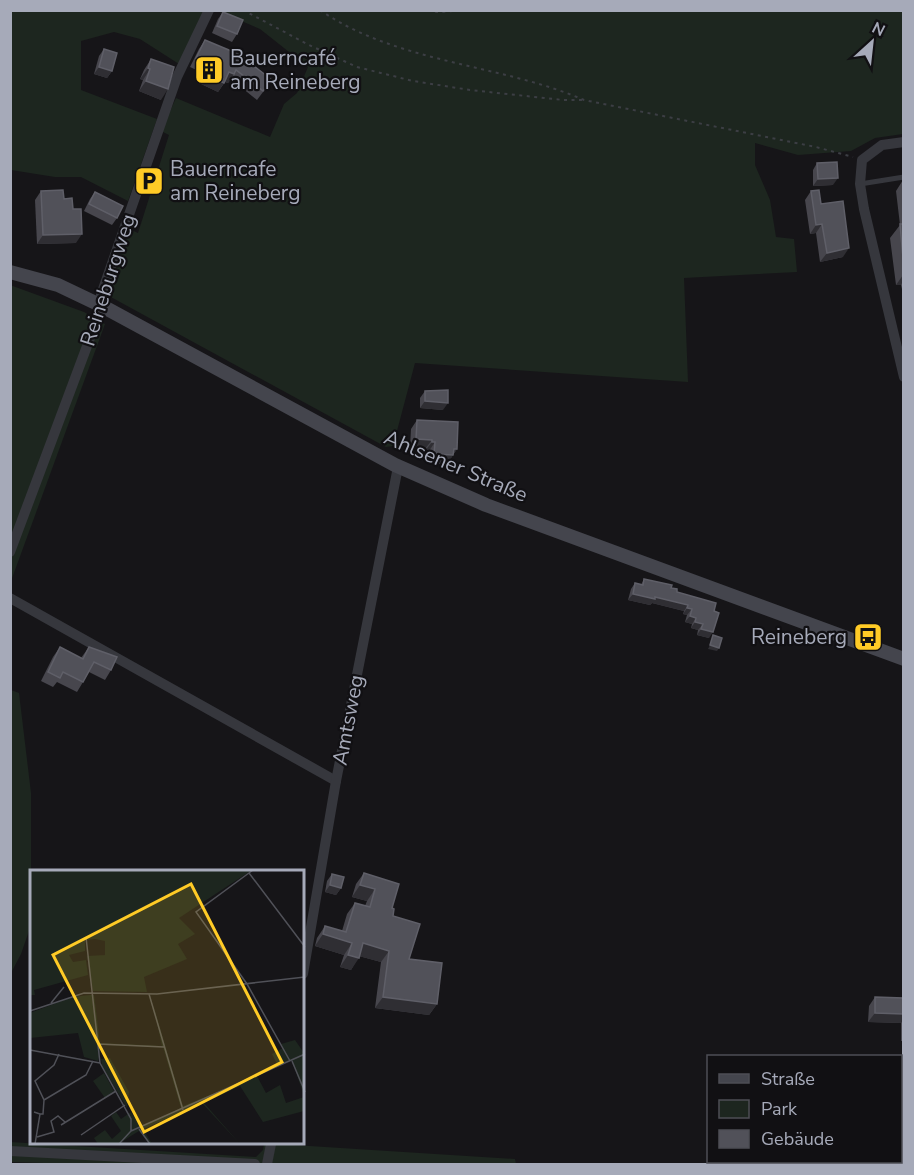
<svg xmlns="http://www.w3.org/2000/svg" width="914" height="1175" font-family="'Nunito Sans',sans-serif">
<rect width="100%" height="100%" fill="#161518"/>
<g fill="#1d261f">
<path d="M10 11H206L179 64 140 39 114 32 81 41V90L157 119 128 201 81 177H55L11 170Z"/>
<path d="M218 11H903V134L875 138 851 151 798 155 755 143V165L770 200 776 237 794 239 797 272 684 278 688 382 415 363 393 446 386 447 109 296V287L127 228 138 233 169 135 161 131 176 98 270 137 284 104 297 93 308 67 260 29Z"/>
<path d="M10 285 84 312 105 324 11 581Z"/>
<path d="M11 690 19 693 31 793V925L21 954 11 973Z"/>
<path d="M901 1108H903V1164H884V1162H900Z"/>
<path d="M10 1142 256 1157 263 1150 264 1144H278L515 1159 516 1164H76L11 1162Z"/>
</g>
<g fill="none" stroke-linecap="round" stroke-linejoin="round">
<g stroke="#3c3e44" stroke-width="2" stroke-dasharray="3 4.5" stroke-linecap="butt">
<path d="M243 10 309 45 357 67 413 81 470 90 563 100H582"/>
<path d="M320 10C396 63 501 64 584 100L816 147 853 157"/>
<path d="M420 10 439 12 466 10"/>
</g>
<path stroke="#36373d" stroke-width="5" d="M860 184 904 177"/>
<g stroke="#36373d" stroke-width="10">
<path d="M904 142 882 145 862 160 860 184 864 209 904 377"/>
<path d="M10 552 102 306 101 295 177 77 209 10"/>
<path d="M10 598 336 781"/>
<path d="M303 974 336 781 398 467"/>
<path d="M10 1151 255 1164"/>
<path d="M267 1164 271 1144"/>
</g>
<path stroke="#44454d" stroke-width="14" d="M10 272 58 285 102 306 395 465 486 505 904 659"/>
</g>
<g fill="#47464d">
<path d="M223 12 237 34 232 42 212 33 218 19Z"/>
<path d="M205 40 254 66 272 80 257 100 231 79 228 83 225 82 218 92 199 83 203 73 190 67 199 49Z"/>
<path d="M104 49 112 71 107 78 94 74 99 56Z"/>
<path d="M151 59 161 100 139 91 143 80 140 79 144 70Z"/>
<path d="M817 163 833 185 813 186V170Z"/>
<path d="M903 180V289H902L901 285H896L890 238 900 225 896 191Z"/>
<path d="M41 191 64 199 76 243 37 244 35 200Z"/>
<path d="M811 191 821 204 843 257 820 262 816 233 810 234 805 200Z"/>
<path d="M95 192 117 218 112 225 84 211 90 199Z"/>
<path d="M425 391 443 410 420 408V398Z"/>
<path d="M417 420 457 449 447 464 428 463 429 451H425V449L410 448 411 429Z"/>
<path d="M644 579 671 588 677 592 714 611 709 638 697 635 698 630 691 628 692 624 685 622 687 615 683 614 684 611 652 603 650 605 628 600 631 589 635 583 641 585Z"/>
<path d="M60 647 81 658 89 647 111 670 105 680 89 672 77 692 57 682 53 687 41 681 53 657Z"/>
<path d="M364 873 392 908 393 916 409 959 437 1004 429 1015 375 1008 381 962 359 956 351 970 340 967 344 955 315 946 317 938 325 926 342 931 347 914 355 903 365 906 367 901 352 897 356 884Z"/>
<path d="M332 874 341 888 336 895 325 892 327 881Z"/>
<path d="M875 997 903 998V1041H901V1023L868 1022 869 1006Z"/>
<path d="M779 1161H818L819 1164H777Z"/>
</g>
<g fill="#2f2e33">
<path d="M99 67 112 71 107 78 94 74Z"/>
<path d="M148 68 150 69 143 80 140 79Z"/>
<path d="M229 72 234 74 228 83 223 81Z"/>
<path d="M205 74 224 83 218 92 199 83Z"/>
<path d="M146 81 168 89 161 100 139 91Z"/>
<path d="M838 178 833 185 813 186 818 179Z"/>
<path d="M822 224 816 233 810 234 816 225Z"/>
<path d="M82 234 76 243 37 244 43 235Z"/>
<path d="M849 248 843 257 820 262 827 253Z"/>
<path d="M903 275V281L901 285H896Z"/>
<path d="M425 401 448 403 443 410 420 408Z"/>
<path d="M416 439 432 440 425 449 410 448Z"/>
<path d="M432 442H435L429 451H425Z"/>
<path d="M454 449H457L447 464 428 463 434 454Z"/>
<path d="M633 594 655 597 688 605 684 611 652 603 650 605 628 600Z"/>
<path d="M687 608 692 609 687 615 683 614Z"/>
<path d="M690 616 696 618 692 624 685 622Z"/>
<path d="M695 622 703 624 698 630 691 628Z"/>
<path d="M701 629 713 632 709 638 697 635Z"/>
<path d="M710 645 719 648 717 651 708 649Z"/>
<path d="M330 885 341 888 336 895 325 892Z"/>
<path d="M360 885 375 889 367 901 352 897Z"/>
<path d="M323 934 352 943 344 955 315 946Z"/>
<path d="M363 943 389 951 381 962 355 955Z"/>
<path d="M348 955 359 958 351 970 340 967Z"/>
<path d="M383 997 437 1004 429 1015 375 1008Z"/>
<path d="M875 1013 903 1014V1020L901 1023 868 1022Z"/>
<path d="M843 1161H853L851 1164H841Z"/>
</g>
<g fill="#515159" stroke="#5f5f68" stroke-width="1.5">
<path d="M223 12 243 20 237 34 217 26Z"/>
<path d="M205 40 248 58 251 54 258 60 254 66 272 80 263 91 236 70 234 74 229 72 224 83 205 74 210 64 196 58Z"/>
<path d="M104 49 117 53 112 71 99 67Z"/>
<path d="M151 59 174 67 168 89 146 81 150 69 148 68Z"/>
<path d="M837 162 838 178 818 179 817 163Z"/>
<path d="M63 190 64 199 72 198 73 209H81L82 234 43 235 41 191Z"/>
<path d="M819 190 821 204 843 201 849 248 827 253 822 224 816 225 811 191Z"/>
<path d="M95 192 123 206 117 218 89 204Z"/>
<path d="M900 224H903V258Z"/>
<path d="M448 390V403L425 401V391Z"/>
<path d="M417 420 458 422 457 449H454L453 455 434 454 435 442H432V440L416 439Z"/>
<path d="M644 579 672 585 671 588 677 589V592L716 603 714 611 719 613 713 632 701 629 703 624 695 622 696 618 690 616 692 609 687 608 688 605 655 597V599L633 594 635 583 643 585Z"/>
<path d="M713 635 722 638 719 648 710 645Z"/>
<path d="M60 647 83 659 89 647 117 657 111 670 94 662 83 682 63 672 60 678 48 672Z"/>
<path d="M364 873 399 884 392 908 394 909 393 916 420 924 409 959 442 963 437 1004 383 997 389 951 363 943 359 958 348 955 352 943 323 934 325 926 346 932 355 903 370 907 375 889 360 885Z"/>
<path d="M332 874 344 877 341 888 330 885Z"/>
<path d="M875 997 903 998V1014L875 1013Z"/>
<path d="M785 1161H818L819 1164H785Z"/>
</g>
<defs>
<g id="building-square" transform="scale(1.5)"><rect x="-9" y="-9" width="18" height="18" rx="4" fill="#ffcb26" stroke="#111013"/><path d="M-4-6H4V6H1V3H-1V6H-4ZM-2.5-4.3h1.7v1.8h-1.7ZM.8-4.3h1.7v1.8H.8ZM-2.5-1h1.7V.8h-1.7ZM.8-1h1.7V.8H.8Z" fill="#111"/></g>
<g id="parking-square" transform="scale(1.5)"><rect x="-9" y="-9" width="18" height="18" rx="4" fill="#ffcb26" stroke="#111013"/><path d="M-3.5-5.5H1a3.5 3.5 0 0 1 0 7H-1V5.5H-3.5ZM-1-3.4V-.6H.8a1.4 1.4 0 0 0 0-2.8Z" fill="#111"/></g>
<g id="bus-square" transform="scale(1.5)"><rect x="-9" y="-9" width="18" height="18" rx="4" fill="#ffcb26" stroke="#111013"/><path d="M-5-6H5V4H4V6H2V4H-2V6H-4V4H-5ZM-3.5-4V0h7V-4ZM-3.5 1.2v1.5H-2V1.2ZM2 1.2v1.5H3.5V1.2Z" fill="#111"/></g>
</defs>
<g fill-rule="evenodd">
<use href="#building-square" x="209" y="70"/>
<use href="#parking-square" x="149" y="181"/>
<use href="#bus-square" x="868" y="637"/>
</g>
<g text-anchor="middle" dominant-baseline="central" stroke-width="4.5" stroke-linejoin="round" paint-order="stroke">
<g font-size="21" fill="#a6aab9" stroke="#111013" text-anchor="start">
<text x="230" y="58">Bauerncafé<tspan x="230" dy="24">am Reineberg</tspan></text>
<text x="170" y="169">Bauerncafe<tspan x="170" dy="24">am Reineberg</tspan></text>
<text x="847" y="637" text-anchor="end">Reineberg</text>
</g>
<g font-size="21" fill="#a6aab9" stroke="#111013">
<text transform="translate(108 280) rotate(-72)">Reineburgweg</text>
<text transform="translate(456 466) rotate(23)">Ahlsener Straße</text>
<text transform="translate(348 720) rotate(-79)">Amtsweg</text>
</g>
</g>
<g transform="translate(30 870)">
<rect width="274" height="274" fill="#161518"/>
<path d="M0 0H222L149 48 165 64 148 74 157 89 114 107 117 122 63 121 57 86 75 85V71L65 69 55 70V81L39 85 43 92 56 90 58 105 4 120 5 125H0ZM60 125H64L70 173 132 176 123 134 153 236 227 206 236 223 250 215 256 233 274 227V241L233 252 210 216 174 233 210 274 172 233 113 259 122 274 109 261 88 274H68L64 268 75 260 82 269 91 261 81 246 86 242 91 249 101 242 111 257 151 238 133 177 71 175 68 191 54 187 48 163 0 168V143L42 127ZM265 170 274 183V226L262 190 248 196 242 184 253 178 251 174ZM80 188 99 222 97 238 72 196 71 189ZM74 203 84 221 75 228 63 211Z" fill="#1d261f"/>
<path fill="none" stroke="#505158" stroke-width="1.5" d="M223 0 166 42 217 114 260 191M219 3 275 77M56 67 70 193 101 249V261L89 274M119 124 153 240M21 133 34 117M0 141 54 123 127 124 275 107M68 174 134 177M0 180 70 193M262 191 275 222M0 219V242M14 230 56 205 63 191M4 242 10 244 5 274M10 244H13L14 230 5 211 24 195 29 184M31 255 86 221M109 259 120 274M101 261 275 184M51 265 95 235M7 267 24 262 21 251 28 246 35 252"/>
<path fill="#ffcb26" fill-opacity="0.15" stroke="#ffcb26" stroke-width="3" d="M161 14 252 192 114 262 23 85Z"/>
<rect width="274" height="274" fill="none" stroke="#a6aab9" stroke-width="3"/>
</g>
<rect width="914" height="1175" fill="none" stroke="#a6aab9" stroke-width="24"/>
<rect x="707" y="1055" width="195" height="108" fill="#111013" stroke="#4d4e55" stroke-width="1.5"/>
<rect x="719" y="1074" width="30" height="9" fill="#44454d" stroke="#4d4e55" stroke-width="1.5"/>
<text x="761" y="1085" font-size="18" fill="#a6aab9">Straße</text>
<rect x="719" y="1100" width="30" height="18" fill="#1d261f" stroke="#4d4e55" stroke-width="1.5"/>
<text x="761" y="1115" font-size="18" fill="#a6aab9">Park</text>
<rect x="719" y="1130" width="30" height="18" fill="#515159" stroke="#4d4e55" stroke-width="1.5"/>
<text x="761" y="1145" font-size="18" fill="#a6aab9">Gebäude</text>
<g transform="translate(872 42) rotate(27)" stroke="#111013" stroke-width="4.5" paint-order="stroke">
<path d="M0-4.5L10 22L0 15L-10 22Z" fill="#a6aab9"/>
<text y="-9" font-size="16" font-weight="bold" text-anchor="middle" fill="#a6aab9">N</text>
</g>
</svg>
